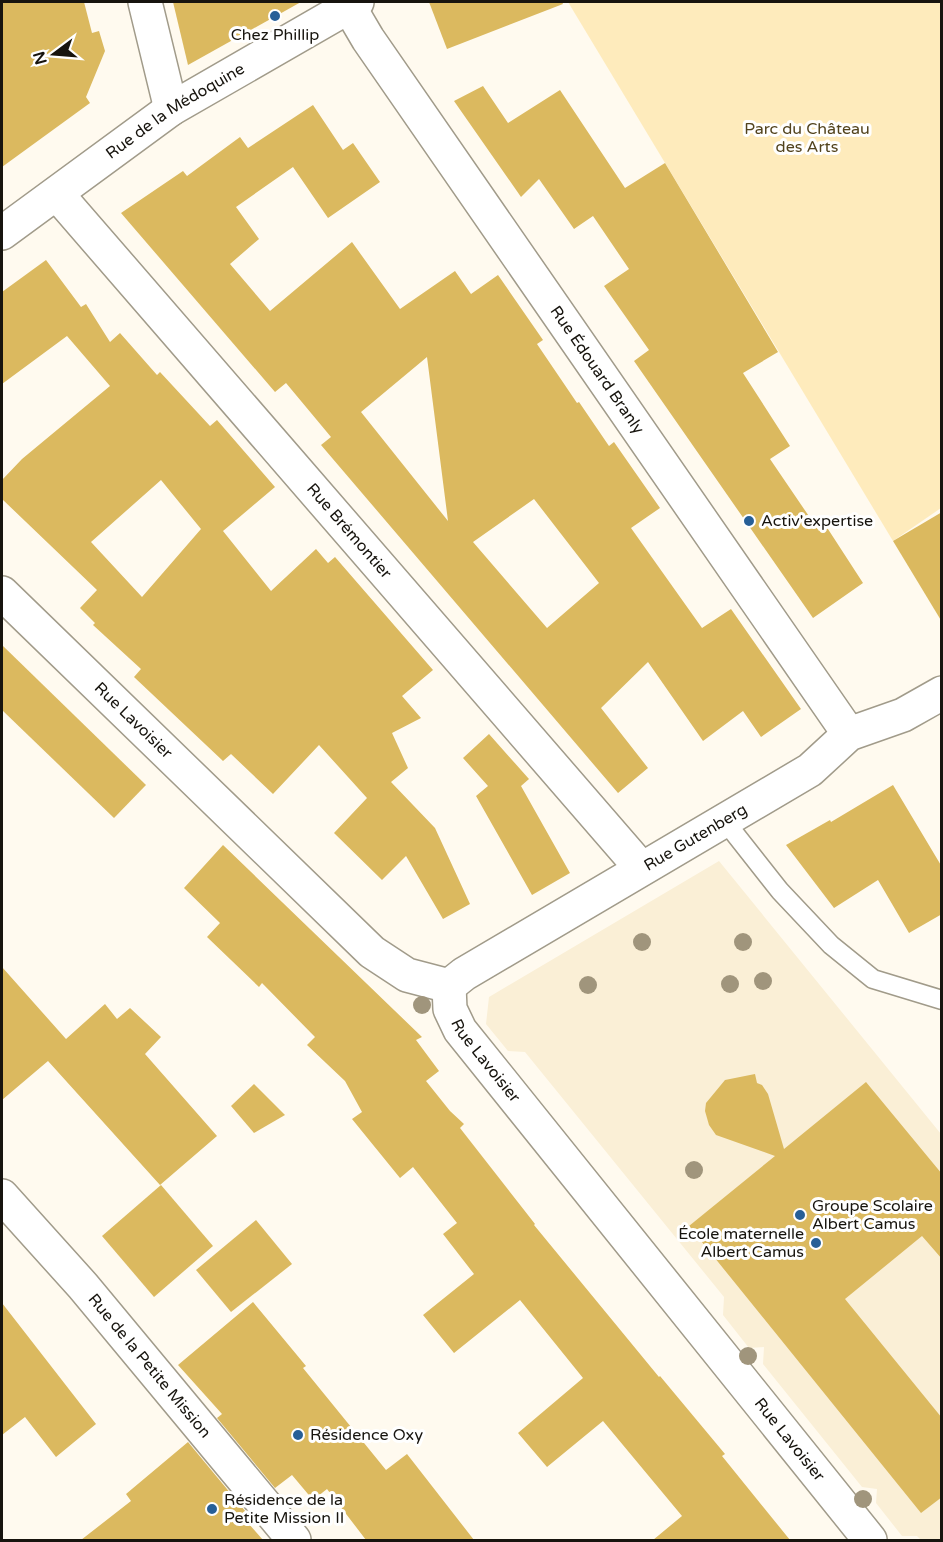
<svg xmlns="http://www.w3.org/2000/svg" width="943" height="1542" font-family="'Varela Round',sans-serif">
<rect width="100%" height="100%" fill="#fffaef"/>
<path fill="#faefd6" d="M719 861 941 1134V1540H921L917 1536H902L876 1503 877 1489 862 1487 763 1364 764 1347 749 1348 723 1315 724 1297 525 1052 508 1051 486 1024 489 997Z"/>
<path fill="#feebbc" d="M568 2H941V508L893 541Z"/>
<g fill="#dbb95f" fill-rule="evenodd">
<path d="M2 2H84L92 33 99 31 105 51 86 97 90 103 2 167Z"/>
<path d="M173 2H301L188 65Z"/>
<path d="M429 2H562L563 4 447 49Z"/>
<path d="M483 86 508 123 560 90 625 188 665 163 778 352 743 373 790 446 770 459 819 531 826 526 863 583 813 618 634 361 649 350 604 286 629 269 593 216 574 229 539 179 521 197 454 101Z"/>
<path d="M313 105 343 150 353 143 380 182 328 218 293 167 236 207 259 239 230 264 270 311 352 242 400 309 455 271 471 294 498 275 543 340 537 344 577 403 579 402 609 446 614 442 660 508 631 528 702 628 731 609 801 709 761 737 743 711 703 741 648 662 601 708 648 768 618 793 321 445 331 437 286 383 275 392 121 213 183 171 187 176 240 137 248 148ZM427 357 448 521 361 412ZM534 499 599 583 547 628 473 542Z"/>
<path d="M46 260 81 307 86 304 110 342 120 333 157 375 160 372 210 426 217 420 275 487 223 531 271 591 316 549 328 563 335 557 433 670 402 696 421 718 392 733 408 768 391 782 435 828 470 904 443 919 406 856 382 880 334 833 367 798 319 745 273 794 231 754 223 761 134 677 141 669 93 625 95 623 80 608 97 590 2 499V480L22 459 110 386 67 336 2 384V292ZM161 480 201 529 142 597 91 542Z"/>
<path d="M942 512V622L893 541Z"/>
<path d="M2 645 146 785 114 818 2 710Z"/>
<path d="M489 734 529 779 521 786 570 873 532 895 476 796 488 786 463 758Z"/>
<path d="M893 785 942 867V914L909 933 878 880 834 908 786 845 830 820 831 822Z"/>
<path d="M223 845 422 1037 416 1040 439 1071 426 1081 450 1111 464 1124 460 1128 535 1224 534 1225 659 1377 660 1376 725 1454 722 1456 790 1540H653L682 1516 603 1421 547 1467 518 1433 583 1378 520 1300 454 1353 423 1315 474 1274 443 1234 457 1223 413 1167 400 1178 352 1119 362 1112 345 1081 307 1045 315 1037 262 983 259 987 207 937 220 923 184 888Z"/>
<path d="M2 967 66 1039 105 1004 117 1019 130 1008 161 1037 145 1054 217 1136 160 1185 48 1061 2 1100Z"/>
<path d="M755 1074 757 1083 762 1085 768 1094 784 1149 866 1082 942 1174V1259L922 1236 845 1299 942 1418V1497L921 1513 689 1226 775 1156 716 1135 709 1125 705 1111 706 1103 725 1080Z"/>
<path d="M254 1084 285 1115 254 1133 231 1106Z"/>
<path d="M161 1185 213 1246 154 1297 102 1236Z"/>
<path d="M256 1220 292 1264 231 1312 196 1270Z"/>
<path d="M253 1302 306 1366 303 1368 386 1470 407 1454 474 1540H366L327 1489 313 1500 292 1475 275 1488 217 1418 222 1414 178 1365Z"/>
<path d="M2 1303 96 1424 56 1457 25 1417 2 1435Z"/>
<path d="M188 1442 246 1512 241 1515 263 1540H81L131 1501 126 1494Z"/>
</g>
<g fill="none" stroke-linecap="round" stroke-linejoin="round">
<g stroke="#a19b8a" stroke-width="21">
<path id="lane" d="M724 820 780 891 831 945 873 979 942 1000"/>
</g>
<g stroke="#a19b8a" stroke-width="36">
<g id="street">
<path d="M145 2 171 109"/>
<path id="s1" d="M348 5 368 39 849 734"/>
<path id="s2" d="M57 194 641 868"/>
<path id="s3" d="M2 233 171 109 357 2"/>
<path id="s4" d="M2 593 372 952 407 975 449 986"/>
<path id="s5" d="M449 986 450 1009 460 1030 870 1540"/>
<path id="s6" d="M449 986 464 974 810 770 849 734 903 715 942 693"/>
<path id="s7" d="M2 1196 83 1286 294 1540"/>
</g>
</g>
<use href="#lane" stroke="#fff" stroke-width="18"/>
<use href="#street" stroke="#fff" stroke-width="33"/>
</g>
<g fill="#a0957c">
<circle cx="642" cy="942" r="9"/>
<circle cx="743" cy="942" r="9"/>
<circle cx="763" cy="981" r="9"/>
<circle cx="730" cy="984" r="9"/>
<circle cx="588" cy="985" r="9"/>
<circle cx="422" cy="1005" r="9"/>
<circle cx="694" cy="1170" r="9"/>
<circle cx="748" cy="1356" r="9"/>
<circle cx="863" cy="1499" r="9"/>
</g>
<g fill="#275f97" stroke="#fff" stroke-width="2">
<circle cx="275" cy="16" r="6"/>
<circle cx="749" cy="521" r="6"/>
<circle cx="800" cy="1215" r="6"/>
<circle cx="816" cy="1243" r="6"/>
<circle cx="298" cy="1435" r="6"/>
<circle cx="212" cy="1509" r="6"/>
</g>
<g text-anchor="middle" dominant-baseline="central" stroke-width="6" stroke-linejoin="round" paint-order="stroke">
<g font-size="16" fill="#17140e" stroke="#fff" text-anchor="start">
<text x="275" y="35" text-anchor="middle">Chez Phillip</text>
<text x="761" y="521">Activ'expertise</text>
<text x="812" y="1206">Groupe Scolaire<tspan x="812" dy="18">Albert Camus</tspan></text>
<text x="804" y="1234" text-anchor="end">École maternelle<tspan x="804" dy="18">Albert Camus</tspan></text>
<text x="310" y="1435">Résidence Oxy</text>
<text x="224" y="1500">Résidence de la<tspan x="224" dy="18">Petite Mission II</tspan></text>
</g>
<g font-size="16" fill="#17140e" stroke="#fff">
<text stroke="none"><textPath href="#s3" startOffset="212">Rue de la Médoquine</textPath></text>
<text stroke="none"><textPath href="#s1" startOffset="442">Rue Édouard Branly</textPath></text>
<text stroke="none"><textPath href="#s2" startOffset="446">Rue Brémontier</textPath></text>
<text stroke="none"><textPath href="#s4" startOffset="183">Rue Lavoisier</textPath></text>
<text stroke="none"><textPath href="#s6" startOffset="288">Rue Gutenberg</textPath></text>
<text stroke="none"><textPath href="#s5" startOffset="86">Rue Lavoisier</textPath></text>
<text stroke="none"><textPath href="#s7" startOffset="225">Rue de la Petite Mission</textPath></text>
<text stroke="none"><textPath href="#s5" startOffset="572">Rue Lavoisier</textPath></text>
</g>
<g font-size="16" fill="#52431d" stroke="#fff">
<text x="807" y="129">Parc du Château<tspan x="807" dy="18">des Arts</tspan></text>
</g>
</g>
<rect width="943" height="1542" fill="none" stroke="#17140e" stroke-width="6"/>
<g transform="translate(54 54) rotate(254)" stroke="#ffffff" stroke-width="4.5" paint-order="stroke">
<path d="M0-4.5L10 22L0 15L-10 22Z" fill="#17140e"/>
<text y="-9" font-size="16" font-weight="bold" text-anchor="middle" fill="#17140e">N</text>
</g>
</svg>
